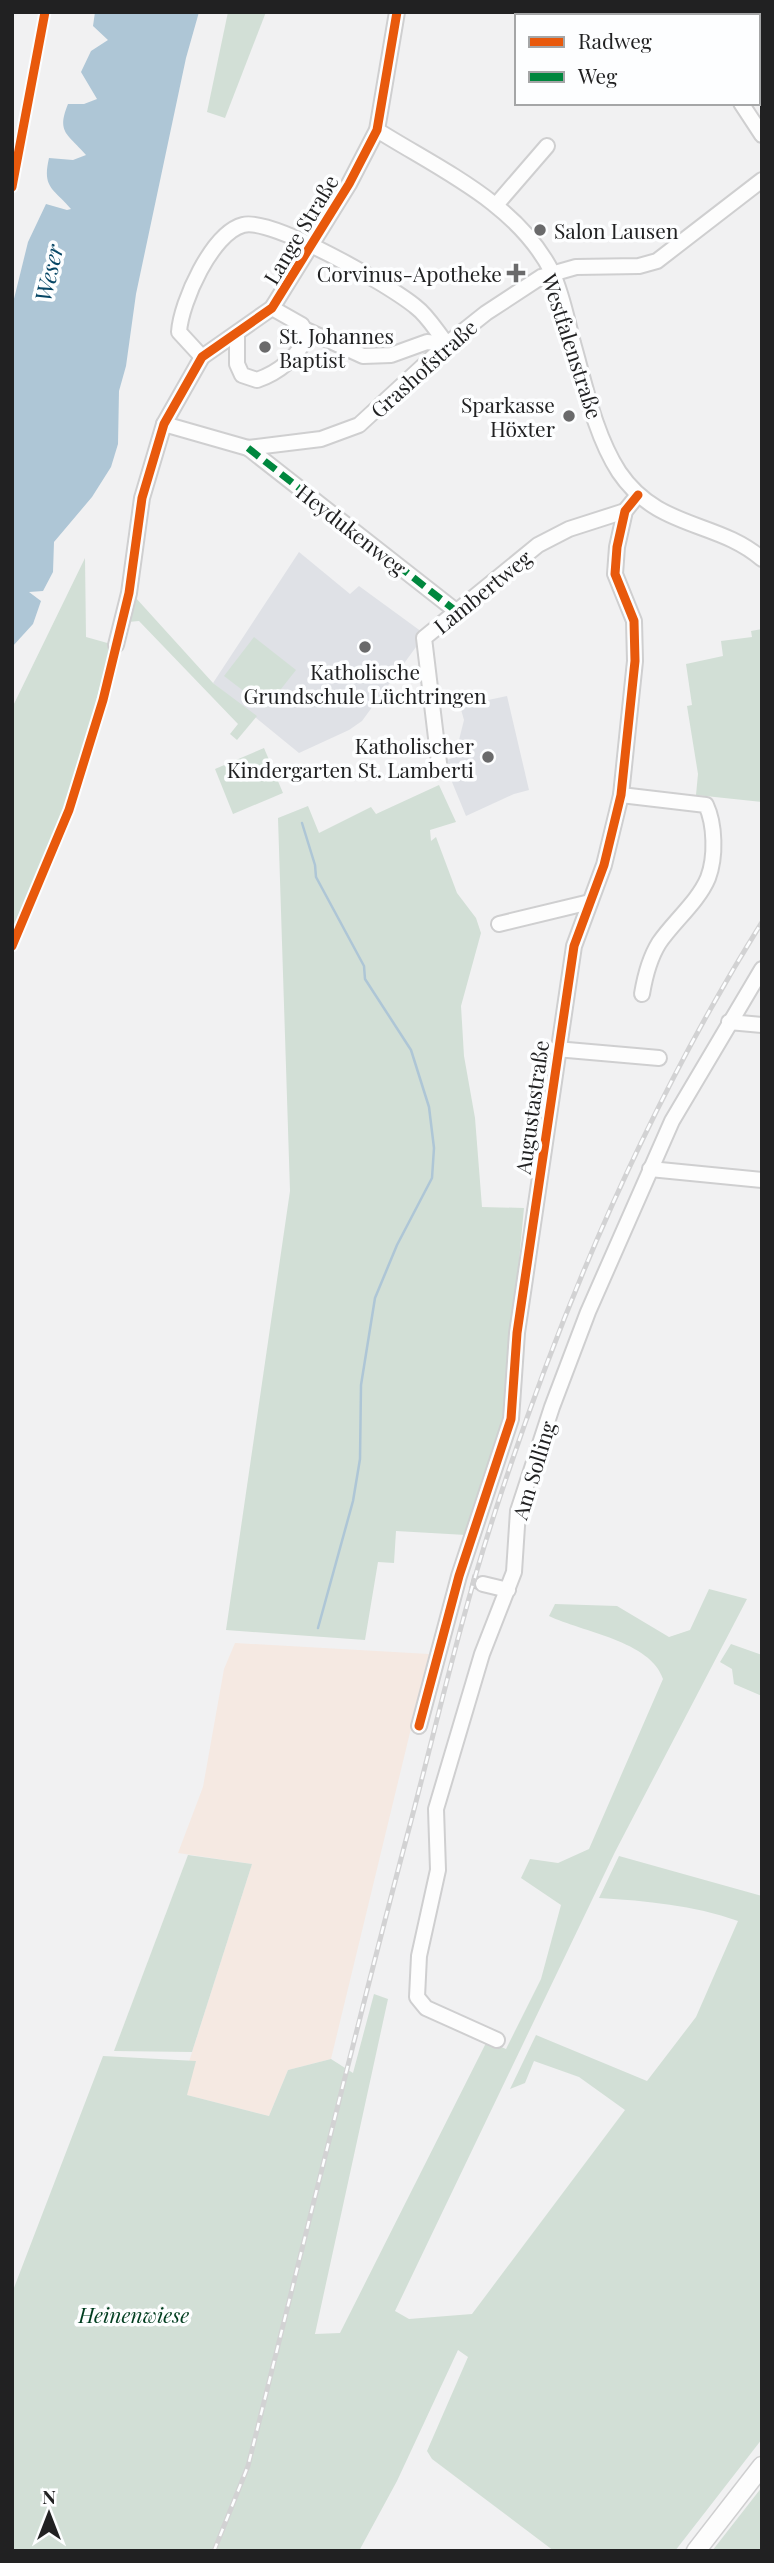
<svg xmlns="http://www.w3.org/2000/svg" width="774" height="2563" font-family="'Playfair Display',serif">
<rect width="100%" height="100%" fill="#f1f1f2"/>
<g fill="#dfe1e6">
<path d="M299 552 350 594 359 586 422 632 416 647 362 721 349 730 299 753 213 683Z"/>
<path d="M507 696 529 790 514 794 466 816 445 765 446 760 463 755 464 744 459 740 464 720 460 706Z"/>
</g>
<path fill="#f5e9e2" d="M235 1643 429 1654 331 2059 288 2070 269 2116 179 2093 252 1864 178 1853 203 1787 224 1669Z"/>
<g fill="#d2dfd6">
<path d="M228 12H266L225 118 207 112Z"/>
<path d="M85 558 86 637 111 644 78 770 42 868 12 936V708Z"/>
<path d="M135 597 213 683 257 716 237 740 230 734 238 724 139 621 128 622Z"/>
<path d="M762 629V802L696 795 698 774 687 706 692 705 686 664 723 656 721 641 752 637 751 631Z"/>
<path d="M254 637 296 670 266 708 224 676Z"/>
<path d="M264 748 283 793 233 814 215 769Z"/>
<path d="M439 785 456 822 430 830 431 841 436 837 457 893 476 918 481 933 461 1006 464 1056 475 1118 482 1207 524 1208 504 1419 466 1535 396 1531 394 1563 378 1562 365 1640 226 1630 290 1191 278 818 308 806 319 833 371 807 376 814Z"/>
<path d="M709 1589 747 1599 615 1852 395 2311 409 2319 472 2314 625 2110 579 2077 534 2061 525 2083 510 2089 536 2035 647 2081 696 2017 738 1921C693 1905 647 1901 599 1898L619 1856 762 1896V2439L675 2551H554L432 2459 427 2451 468 2357 458 2350 397 2481 359 2551H12V2293L103 2056 196 2061 187 2095 269 2116 288 2070 331 2059 353 2073 374 1994 388 1999 315 2334 340 2333 487 2041 506 2049 541 1979 561 1905 521 1878 530 1859 558 1863 589 1849 663 1679C651 1641 582 1632 549 1616L555 1604 617 1606 669 1637 690 1630Z"/>
<path d="M731 1644 762 1655V1696L734 1684 732 1669 720 1662Z"/>
<path d="M188 1855 252 1864 192 2052 114 2051Z"/>
<path d="M762 2487V2551H712Z"/>
</g>
<path fill="#aec6d6" d="M95 12H199L186 58 136 294 126 366 119 391 118 444 111 467 92 497 54 542 53 572 43 591 29 592 41 601 33 624 12 647V307L28 242 46 204 67 210 71 209C53 188 42 188 49 158L73 160 86 155C68 134 56 133 68 104H84L97 99 81 72 91 51 108 40 93 26Z"/>
<g fill="none" stroke-linecap="round" stroke-linejoin="round">
<path stroke="#aec6d6" stroke-width="2.5" d="M302 823 315 865 316 877 364 966 365 979 411 1050 429 1107 434 1148 432 1178 397 1245 375 1298 361 1385 360 1459 353 1501 318 1628"/>
<path stroke="#c7c7c8" stroke-width="14" stroke-dasharray="14 7" stroke-linecap="butt" d="M471 1581 483 1584"/>
<g stroke="#cfcfd0" stroke-width="18">
<g id="minor">
<path d="M689 12 690 16"/>
<path d="M741 103 762 135"/>
<path d="M377 130C439 169 517 203 552 272 562 293 567 320 573 343 585 385 595 435 619 472 658 530 717 520 762 559"/>
<path d="M496 205 547 146"/>
<path d="M304 329 363 356 391 355 427 342 447 344"/>
<path d="M237 334V364L242 375 257 380C278 373 298 357 306 337L302 325 272 308"/>
<path d="M202 357 179 332C181 302 212 233 243 225 272 217 391 286 416 307 428 316 437 332 447 344"/>
<path d="M164 424 248 448 321 439 359 425 447 344 486 313 541 277 576 267 639 266 657 261 762 180"/>
<path d="M248 448 456 611"/>
<path d="M116 645 129 593 142 498 164 424 202 357 272 308 349 184 377 130 397 12"/>
<path d="M440 771 424 638 538 545 569 529 625 511"/>
<path d="M621 795 706 805C715 824 716 857 708 878 698 902 673 922 659 943 649 959 645 976 642 994"/>
<path d="M499 924 590 902"/>
<path d="M729 1022 762 1025"/>
<path d="M556 1049 659 1058"/>
<path d="M650 1169 762 1180"/>
<path d="M483 1584 508 1590"/>
<path d="M419 1726 459 1576 511 1419 517 1333 574 946 604 865 621 795 635 661 634 621 615 574 617 547 625 511 638 495"/>
<path d="M497 2040 426 2008 417 1997 419 1956 438 1870 436 1809 482 1654 514 1572 518 1511 552 1407 588 1312 672 1121 762 969"/>
</g>
</g>
<g stroke="#cfcfd0" stroke-width="21">
<path id="major" d="M696 2551 762 2466"/>
</g>
<use href="#minor" stroke="#fdfdfd" stroke-width="14"/>
<use href="#major" stroke="#fdfdfd" stroke-width="18"/>
<g stroke="#d2d2d3" stroke-width="5">
<path id="rail" d="M214 2551 248 2466C302 2251 354 2035 411 1821 438 1718 462 1613 495 1512 562 1305 647 1106 762 922"/>
</g>
<use href="#rail" stroke="#fdfeff" stroke-width="2.5" stroke-dasharray="8" stroke-linecap="butt"/>
<path stroke="#00873e" stroke-width="7" stroke-dasharray="14 7" stroke-linecap="butt" d="M248 448 456 611"/>
<g stroke="#fdfeff" stroke-width="13">
<g id="cycleway">
<path d="M12 187 45 12"/>
<path d="M12 946 69 810 103 700 129 593 142 498 164 424 202 357 272 308 349 184 377 130 397 12"/>
<path d="M419 1726 459 1576 511 1419 517 1333 574 946 604 865 621 795 635 661 634 621 615 574 617 547 625 511 638 495"/>
</g>
</g>
<use href="#cycleway" stroke="#e8590c" stroke-width="9"/>
</g>
<g fill="#6a6a6b" stroke="#fdfeff" stroke-width="2.5">
<circle cx="540" cy="230" r="7"/>
<path d="M512.5 262.5h7v7h7v7h-7v7h-7v-7h-7v-7h7z"/>
<circle cx="265" cy="347" r="7"/>
<circle cx="569" cy="416" r="7"/>
<circle cx="365" cy="647" r="7"/>
<circle cx="488" cy="757" r="7"/>
</g>
<g text-anchor="middle" dominant-baseline="central" stroke-width="7" stroke-linejoin="round" paint-order="stroke">
<g font-size="21" fill="#212122" stroke="#fdfeff">
<text transform="translate(300 229) rotate(-59)">Lange Straße</text>
<text transform="translate(573 346) rotate(72)">Westfalenstraße</text>
<text transform="translate(423 368) rotate(-42)">Grashofstraße</text>
<text transform="translate(352 529) rotate(38)">Heydukenweg</text>
<text transform="translate(482 591) rotate(-39)">Lambertweg</text>
<text transform="translate(531 1107) rotate(-82)">Augustastraße</text>
<text transform="translate(533 1470) rotate(-73)">Am Solling</text>
</g>
<g font-size="21" fill="#212122" stroke="#fdfeff" text-anchor="end">
<text x="554" y="230" text-anchor="start">Salon Lausen</text>
<text x="502" y="273">Corvinus-Apotheke</text>
<text x="279" y="335" text-anchor="start">St. Johannes<tspan x="279" dy="24">Baptist</tspan></text>
<text x="555" y="404">Sparkasse<tspan x="555" dy="24">Höxter</tspan></text>
<text x="365" y="671" text-anchor="middle">Katholische<tspan x="365" dy="24">Grundschule Lüchtringen</tspan></text>
<text x="474" y="745">Katholischer<tspan x="474" dy="24">Kindergarten St. Lamberti</tspan></text>
</g>
<g font-size="21" font-style="italic" fill="#003d1f" stroke="#fdfeff">
<text x="134" y="2314">Heinenwiese</text>
</g>
<g font-size="23" font-style="italic" fill="#074665" stroke="#fdfeff">
<text transform="translate(48 273) rotate(-77)">Weser</text>
</g>
</g>
<rect width="774" height="2563" fill="none" stroke="#212122" stroke-width="28"/>
<rect x="515" y="14" width="245" height="91" fill="#fdfeff" stroke="#a5a6a7" stroke-width="2"/>
<rect x="529" y="37" width="35" height="10" fill="#e8590c" stroke="#a5a6a7" stroke-width="2"/>
<text x="578" y="49" font-size="21" fill="#212122">Radweg</text>
<rect x="529" y="72" width="35" height="10" fill="#00873e" stroke="#a5a6a7" stroke-width="2"/>
<text x="578" y="84" font-size="21" fill="#212122">Weg</text>
<g transform="translate(49 2514)" stroke="#fdfeff" stroke-width="5" paint-order="stroke">
<path d="M0-5L12 26L0 18L-12 26Z" fill="#212122"/>
<text y="-10" font-size="19" font-weight="bold" text-anchor="middle" fill="#212122">N</text>
</g>
</svg>
